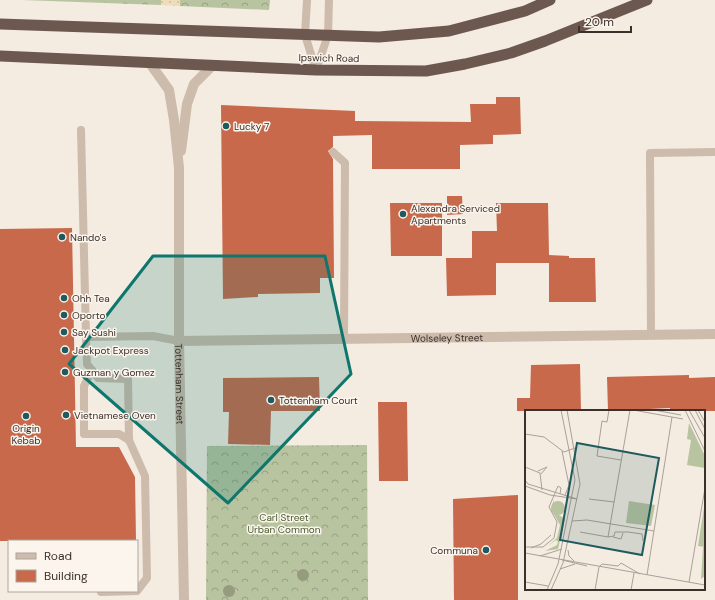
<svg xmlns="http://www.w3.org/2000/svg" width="715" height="600" font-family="'DM Sans',sans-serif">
<defs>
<pattern id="forest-crowns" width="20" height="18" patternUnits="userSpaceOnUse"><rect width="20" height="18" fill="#b8c4a0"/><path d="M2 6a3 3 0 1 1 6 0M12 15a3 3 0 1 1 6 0" fill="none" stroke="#97a083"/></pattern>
<pattern id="sand-dots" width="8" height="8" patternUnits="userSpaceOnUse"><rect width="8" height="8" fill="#efdcb8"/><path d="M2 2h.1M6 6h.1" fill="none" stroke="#cebd9e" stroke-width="1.8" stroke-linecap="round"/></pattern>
</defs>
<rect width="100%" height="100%" fill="#f4ebe1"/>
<g fill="url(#forest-crowns)">
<path d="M22 0H161V5Z"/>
<path d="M180 0H270L269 10 180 6Z"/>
<path d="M367 445 368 600H206L207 446Z"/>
</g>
<path fill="url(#sand-dots)" d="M161 0H180V6L161 5Z"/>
<g fill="#c8694b">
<path d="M496 97H520L521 134 493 135V144L460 145V169H372V135L333 136V147L328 151 333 159 334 278H320V293L258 294V297L223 299 221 105 355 111V121L471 122 470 104H496Z"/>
<path d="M447 196H462L463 214 447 215Z"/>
<path d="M390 203H442V256H391Z"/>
<path d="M496 203H548L549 255 569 256V258H595L596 302H549V263H496V295L447 296 446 258H472V231H497Z"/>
<path d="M72 228 76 447H119L135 477 136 541H0V229Z"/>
<path d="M580 364 581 411H517V398H530L531 365Z"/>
<path d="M689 375V378L715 377V411H670V408L608 411 607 377Z"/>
<path d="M319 377 320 411H271L270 445 228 444 229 412H223V378Z"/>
<path d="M378 402H407L408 481H379Z"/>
<path d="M518 495V600H454L453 499Z"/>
</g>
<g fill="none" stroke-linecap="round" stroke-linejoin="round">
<g stroke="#cdbbac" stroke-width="8">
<path d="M307 0 305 35 316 70"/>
<path d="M316 70 328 35 329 0"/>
<path d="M81 130 86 337 153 336 179 341"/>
<path d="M333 152 345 163 344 337"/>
<path d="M651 335 650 153 715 152"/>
<path d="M86 337 87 364 98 378 128 379 129 440 145 476 147 578 137 591 101 592"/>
<path d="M92 370 84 386V434H119L129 440"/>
</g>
<g stroke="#cdbbac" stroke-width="10">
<path id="s1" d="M149 62 169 90 174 120 179 168V341L184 600"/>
<path d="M181 151 187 104 194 84 213 65"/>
<path id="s2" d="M179 341 715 334"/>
</g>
<g stroke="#6c584f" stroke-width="11">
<path d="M0 24 379 37 449 31 525 11 550 0"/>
<path d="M0 56 316 70 426 71 465 64 511 53 545 41 647 0"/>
</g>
</g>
<g fill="#969b7f">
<circle cx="303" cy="575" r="6"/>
<circle cx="229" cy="591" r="6"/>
</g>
<path fill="#0f766e" fill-opacity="0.2" stroke="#0f766e" stroke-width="3" stroke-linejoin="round" d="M153 256H325L351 374 228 503 69 364Z"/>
<g fill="#1f5a5e" stroke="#fbf5ee" stroke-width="1.5">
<circle cx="226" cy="126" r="4"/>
<circle cx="403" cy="214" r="4"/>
<circle cx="62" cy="237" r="4"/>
<circle cx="64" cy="298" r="4"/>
<circle cx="64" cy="315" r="4"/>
<circle cx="64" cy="332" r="4"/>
<circle cx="65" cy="350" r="4"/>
<circle cx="65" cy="372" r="4"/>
<circle cx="271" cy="400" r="4"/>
<circle cx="66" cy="415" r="4"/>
<circle cx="26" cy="416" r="4"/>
<circle cx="486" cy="550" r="4"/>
</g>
<g text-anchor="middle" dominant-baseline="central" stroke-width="3" stroke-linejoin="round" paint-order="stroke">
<g font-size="10" fill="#3b302b" stroke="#fbf5ee">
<text transform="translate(329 58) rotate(1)">Ipswich Road</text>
<text stroke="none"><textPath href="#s2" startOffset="268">Wolseley Street</textPath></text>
<text stroke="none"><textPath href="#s1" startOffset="329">Tottenham Street</textPath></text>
</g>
<g font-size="10" fill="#3b302b" stroke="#fbf5ee" text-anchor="start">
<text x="234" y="126">Lucky 7</text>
<text x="411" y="208">Alexandra Serviced<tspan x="411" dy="12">Apartments</tspan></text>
<text x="70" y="237">Nando's</text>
<text x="72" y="298">Ohh Tea</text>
<text x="72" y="315">Oporto</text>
<text x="72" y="332">Say Sushi</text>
<text x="73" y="350">Jackpot Express</text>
<text x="73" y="372">Guzman y Gomez</text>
<text x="279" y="400">Tottenham Court</text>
<text x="74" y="415">Vietnamese Oven</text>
<text x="26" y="428" text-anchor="middle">Origin<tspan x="26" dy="12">Kebab</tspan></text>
<text x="478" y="550" text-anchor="end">Communa</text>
</g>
<g font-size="10" fill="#4a5a2e" stroke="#fbf5ee">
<text x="284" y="517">Carl Street<tspan x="284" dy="12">Urban Common</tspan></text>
</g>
</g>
<g transform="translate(525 410)">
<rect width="180" height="180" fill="#f4ebe1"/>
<path d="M26 98a7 7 0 1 1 14 0a7 7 0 1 1-14 0ZM178 137H180V166L176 169Z" fill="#b8c4a0"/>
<path d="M164 13 180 46V58L162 55 166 30 162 29ZM29 89 28 101 40 109 33 139 20 141 32 135 33 132 31 130 23 136 32 128 35 115 26 99ZM104 91 130 95 126 116 101 113ZM180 91V137L173 136Z" fill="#b8c4a0"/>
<path fill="none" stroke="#aaa098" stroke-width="1" d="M84 0 82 12 77 11 72 46 96 50M108 0 158 9M129 0 156 5M160 0 180 41M164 0 180 28M170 0 180 19M173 0 180 12M0 24 19 27 39 42 50 38M37 41 44 75 40 85M0 57 15 63 17 80M13 61 22 57 16 64M0 70 3 74 52 89M0 76 25 85 52 89M64 89 89 92M47 111 62 110 129 121M55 122 83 127 105 0M83 127 89 126 90 122H103L117 124 118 131M88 127 96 129 98 123M0 137H18L29 128 32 112 24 97 33 76 36 78 35 84M6 138 16 134 26 125M43 140 44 146 49 151M0 143 180 175M15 146 37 139M37 150 62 156M35 159 50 154M122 165 147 7M0 172 23 176M164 172 180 78M22 180 33 154 50 70 36 0M26 180 38 153 55 74 42 0M70 180 74 157 77 154 93 156 96 153 115 164M106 180 109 163"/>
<path fill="#1f5a5e" fill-opacity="0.15" stroke="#1f5a5e" stroke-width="2" d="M52 33 134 48 117 145 35 130Z"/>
<rect width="180" height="180" fill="none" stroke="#3b302b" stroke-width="2"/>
</g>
<rect x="8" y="540" width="130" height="52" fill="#fbf5ee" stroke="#aea6a0"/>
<rect x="16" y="553" width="20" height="6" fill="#cdbbac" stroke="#aea6a0"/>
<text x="44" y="560" font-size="12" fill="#3b302b">Road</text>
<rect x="16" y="570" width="20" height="12" fill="#c8694b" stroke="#aea6a0"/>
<text x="44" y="580" font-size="12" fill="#3b302b">Building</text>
<path d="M579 26v6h52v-6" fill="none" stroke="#3b302b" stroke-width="2"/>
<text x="585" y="26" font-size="12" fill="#3b302b" stroke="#fbf5ee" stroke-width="3" paint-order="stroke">20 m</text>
</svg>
